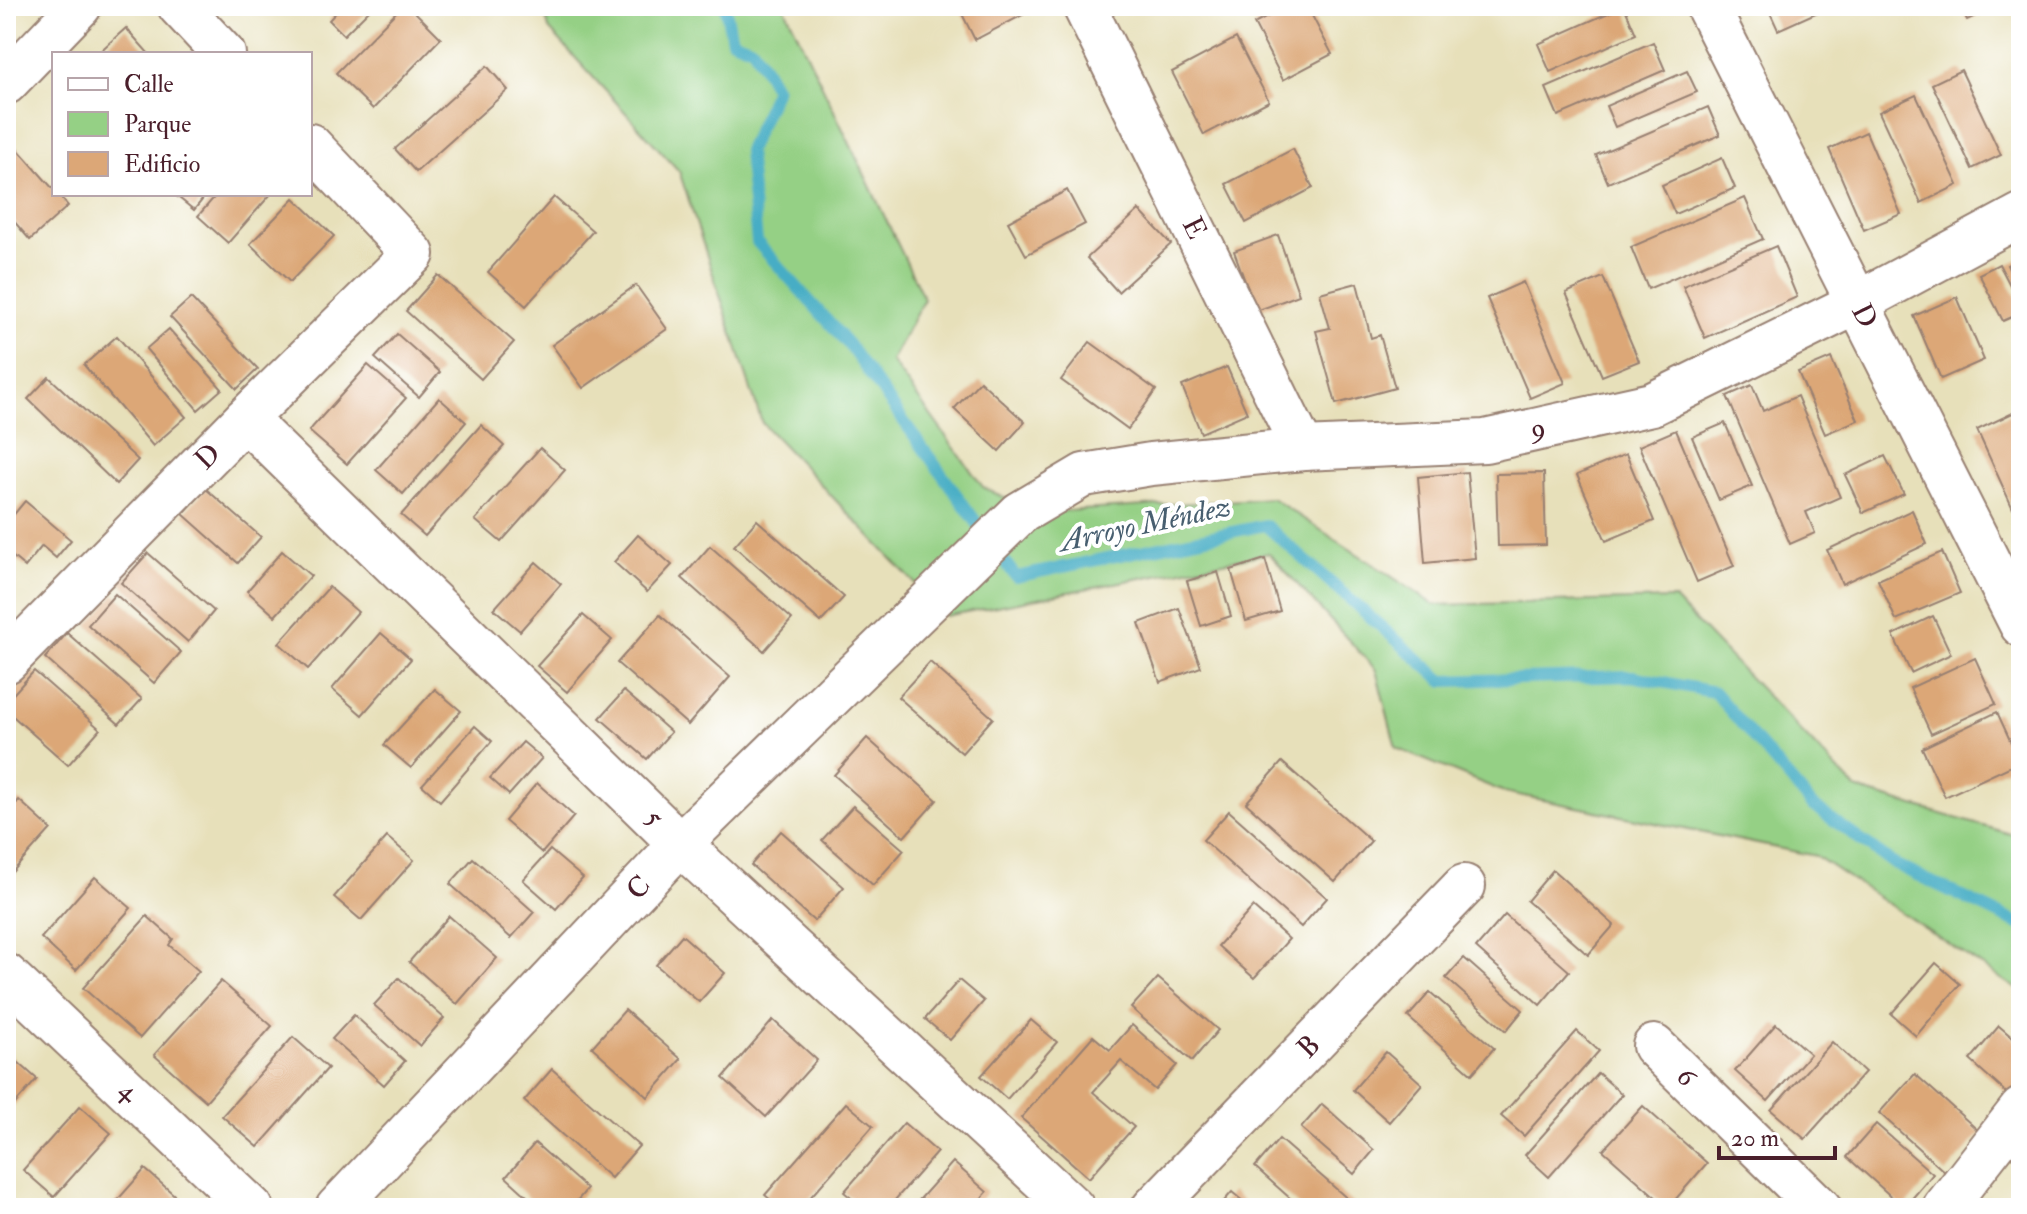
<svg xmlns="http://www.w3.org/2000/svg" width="2027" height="1214" font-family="'IM FELL Double Pica',serif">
<rect width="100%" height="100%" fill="#fff"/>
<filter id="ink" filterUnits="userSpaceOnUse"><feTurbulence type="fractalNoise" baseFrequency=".0125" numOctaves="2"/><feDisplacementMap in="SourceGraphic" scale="16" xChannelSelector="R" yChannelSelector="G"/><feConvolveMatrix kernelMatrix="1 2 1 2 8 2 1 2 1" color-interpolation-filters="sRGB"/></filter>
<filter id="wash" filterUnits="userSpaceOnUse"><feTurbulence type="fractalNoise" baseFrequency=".006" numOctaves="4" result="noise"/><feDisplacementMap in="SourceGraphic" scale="32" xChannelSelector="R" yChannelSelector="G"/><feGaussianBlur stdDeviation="1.8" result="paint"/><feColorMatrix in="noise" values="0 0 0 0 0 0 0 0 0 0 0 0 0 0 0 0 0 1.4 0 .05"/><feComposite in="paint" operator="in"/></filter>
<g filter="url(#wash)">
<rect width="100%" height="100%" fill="#e7e0ba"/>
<path fill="#95d085" stroke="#707858" stroke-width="2" d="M543 6H784L924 299 891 361 983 487 1034 513 1272 498 1435 605 1674 599 1856 789 2021 837V992L1816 856 1504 792 1396 748 1376 670 1269 553 946 616 762 423 679 171 549 29Z"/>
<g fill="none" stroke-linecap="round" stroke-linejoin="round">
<path stroke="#46adc5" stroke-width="12" d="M725 6 732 40 753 48 776 89 748 151 757 242 848 344 1016 577 1265 525 1443 681 1632 676 1714 692 1812 805 1894 864 2021 925"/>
</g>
<g id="blocks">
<g fill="#dca777">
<path d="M342 6H373L344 35 329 20Z"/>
<path d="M402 6H409L441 38 373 109 336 73Z"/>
<path d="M958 6H1032L1034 9 975 40Z"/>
<path d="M1288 6H1307L1332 54 1283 80 1254 24Z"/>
<path d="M1624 6 1636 34 1550 72 1538 44Z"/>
<path d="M1767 6H1831L1778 30Z"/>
<path d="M1960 6H1989L1991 9 1967 20Z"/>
<path d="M126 28 149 54H97Z"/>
<path d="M1236 38 1269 101 1204 135 1172 72Z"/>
<path d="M1653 42 1665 70 1558 116 1546 88Z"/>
<path d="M487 66 508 90 416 172 395 149Z"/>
<path d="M1961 70 2001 155 1972 169 1932 84Z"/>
<path d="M1687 71 1697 92 1615 127 1606 106Z"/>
<path d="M1916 95 1958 185 1921 203 1879 112Z"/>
<path d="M1708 107 1720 135 1608 183 1596 155Z"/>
<path d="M1866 132 1901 214 1864 230 1829 149Z"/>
<path d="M16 147 54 190V194H58L68 206 30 240 6 212V156Z"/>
<path d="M1293 149 1313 188 1246 223 1226 184Z"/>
<path d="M1722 158 1735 188 1675 214 1662 185Z"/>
<path d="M1067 190 1085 224 1026 255 1008 222Z"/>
<path d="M174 194H207L194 210Z"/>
<path d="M217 194H271L228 243 198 216Z"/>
<path d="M554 197 593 231 526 306 488 272Z"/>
<path d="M294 198 334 236 290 282 250 244Z"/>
<path d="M1745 198 1763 239 1648 289 1631 247Z"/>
<path d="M1139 210 1171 244 1118 292 1087 258Z"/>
<path d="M1278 235 1299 295 1256 311 1234 251Z"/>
<path d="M1776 246 1797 297 1705 338 1683 286Z"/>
<path d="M2021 258V294L2007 265Z"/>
<path d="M1999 264 2021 306V313L2003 321 1979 274Z"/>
<path d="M438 275 514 342 481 379 406 311Z"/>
<path d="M1603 277 1639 361 1602 376 1566 293Z"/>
<path d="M1523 282 1565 383 1530 398 1487 298Z"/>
<path d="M1357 283 1371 338 1380 335 1395 388 1336 404 1316 331 1330 328 1320 293Z"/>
<path d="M636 285 667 329 583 388 552 345Z"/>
<path d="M1957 297 1984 360 1941 379 1914 316Z"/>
<path d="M191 298 258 369 237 389 170 317Z"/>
<path d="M169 329 222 389 198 410 146 349Z"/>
<path d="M397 334 440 372 419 397 375 358Z"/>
<path d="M117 336 186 417 153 446 84 365Z"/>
<path d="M1090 342 1156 390 1128 429 1061 380Z"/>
<path d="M1831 358 1858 420 1825 434 1798 372Z"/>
<path d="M368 365 406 398 347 464 309 431Z"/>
<path d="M1227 367 1247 413 1201 433 1182 386Z"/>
<path d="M49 377 138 460 116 484 28 399Z"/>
<path d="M980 381 1025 422 999 451 954 409Z"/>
<path d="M1752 385 1763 411 1797 396 1840 497 1806 512 1815 533 1790 544 1727 396Z"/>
<path d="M439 398 466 422 403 494 376 470Z"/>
<path d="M2021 409V505L2013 509 1977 430Z"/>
<path d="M1725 423 1752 486 1719 500 1692 437Z"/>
<path d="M481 425 504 446 425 536 401 515Z"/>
<path d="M1676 430 1734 566 1697 582 1639 446Z"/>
<path d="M540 448 565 470 501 542 475 520Z"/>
<path d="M1626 454 1654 521 1606 541 1577 475Z"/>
<path d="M1885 456 1904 494 1863 513 1845 475Z"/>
<path d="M1467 472 1475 558 1425 563 1418 477Z"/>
<path d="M1544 473 1546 545 1498 546 1496 474Z"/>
<path d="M206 489 261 537 238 563 183 514Z"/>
<path d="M25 501 71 540 56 558 42 546 25 567 6 551V524Z"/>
<path d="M1912 510 1927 544 1842 584 1827 550Z"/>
<path d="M757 520 844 597 821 622 734 546Z"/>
<path d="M638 535 672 565 647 592 614 562Z"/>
<path d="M710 546 792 619 764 651 682 578Z"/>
<path d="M282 551 311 576 275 616 247 591Z"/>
<path d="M1942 552 1960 593 1896 620 1878 580Z"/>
<path d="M148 553 214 611 188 642 121 583Z"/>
<path d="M1265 559 1280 611 1246 621 1231 570Z"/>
<path d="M536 562 561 584 520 631 494 609Z"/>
<path d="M1218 572 1231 616 1201 626 1187 581Z"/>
<path d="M329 587 358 612 308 669 279 643Z"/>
<path d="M115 594 181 652 154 683 88 625Z"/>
<path d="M1179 608 1201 667 1160 682 1139 623Z"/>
<path d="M583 615 612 640 567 692 537 666Z"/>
<path d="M660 615 730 677 688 725 617 663Z"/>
<path d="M1933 616 1951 654 1911 673 1893 635Z"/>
<path d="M67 633 142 699 119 724 45 658Z"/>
<path d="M381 633 411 659 362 715 332 689Z"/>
<path d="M1975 658 1996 704 1931 734 1910 688Z"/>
<path d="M930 662 993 718 962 753 898 697Z"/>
<path d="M34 671 100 729 68 765 6 710V702Z"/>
<path d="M435 689 461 711 411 768 384 745Z"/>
<path d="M624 691 671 732 647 759 600 718Z"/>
<path d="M1997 712 2020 762 1945 797 1922 748Z"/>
<path d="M475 726 492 741 440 801 422 785Z"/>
<path d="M867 738 937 800 904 837 834 775Z"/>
<path d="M523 742 542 758 509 795 490 778Z"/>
<path d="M1282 762 1371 841 1335 882 1246 803Z"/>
<path d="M537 783 574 816 542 853 505 821Z"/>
<path d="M19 800 51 829 6 879V816Z"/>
<path d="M853 806 904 850 873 885 822 840Z"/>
<path d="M1229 811 1327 898 1301 927 1203 840Z"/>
<path d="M781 831 844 887 814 921 751 865Z"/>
<path d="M387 837 414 860 361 920 334 897Z"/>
<path d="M550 850 583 878 556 909 523 880Z"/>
<path d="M473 858 534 912 511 938 450 884Z"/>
<path d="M1553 870 1614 925 1588 955 1527 901Z"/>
<path d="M95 877 131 908 76 970 41 938Z"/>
<path d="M1253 907 1289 939 1254 978 1218 946Z"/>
<path d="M1505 915 1569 971 1540 1005 1476 948Z"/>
<path d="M147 916 173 939 169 945 199 971 140 1038 83 988Z"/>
<path d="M449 916 497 958 457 1004 409 962Z"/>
<path d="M682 935 725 973 699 1002 656 965Z"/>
<path d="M1464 958 1523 1010 1506 1031 1446 978Z"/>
<path d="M1936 963 1960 984 1916 1036 1891 1014Z"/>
<path d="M399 978 444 1018 420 1046 374 1005Z"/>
<path d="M1158 978 1218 1030 1192 1061 1131 1008Z"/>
<path d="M959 980 984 1001 950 1040 925 1019Z"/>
<path d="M221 981 272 1026 206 1101 154 1055Z"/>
<path d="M1430 992 1494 1048 1472 1074 1408 1017Z"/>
<path d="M625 1010 681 1059 648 1097 592 1047Z"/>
<path d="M354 1015 405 1061 384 1085 332 1039Z"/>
<path d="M773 1020 817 1060 766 1117 723 1078Z"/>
<path d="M1031 1020 1057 1042 1007 1099 981 1076Z"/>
<path d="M1776 1024 1810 1054 1768 1101 1735 1071Z"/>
<path d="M1132 1025 1177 1065 1155 1090 1121 1061 1093 1092 1134 1127 1089 1178 1021 1118 1093 1036 1110 1050Z"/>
<path d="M1999 1026 2021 1045V1086L2011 1097 1970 1060Z"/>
<path d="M1577 1031 1599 1051 1524 1136 1501 1116Z"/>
<path d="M293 1037 328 1068 258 1147 222 1116Z"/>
<path d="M1832 1042 1865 1072 1805 1139 1771 1110Z"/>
<path d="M1386 1052 1422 1084 1389 1122 1353 1090Z"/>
<path d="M10 1055 37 1079 6 1114V1060Z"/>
<path d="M552 1069 639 1146 611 1178 524 1101Z"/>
<path d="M1598 1073 1622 1094 1549 1177 1525 1155Z"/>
<path d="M1915 1074 1981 1133 1946 1173 1879 1113Z"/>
<path d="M846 1103 873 1126 801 1208H780L765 1195Z"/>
<path d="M1322 1104 1374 1150 1354 1174 1301 1128Z"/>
<path d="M80 1106 111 1133 54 1197 23 1170Z"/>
<path d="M1643 1106 1707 1163 1668 1208 1603 1150Z"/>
<path d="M904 1123 937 1152 888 1208H863L844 1192Z"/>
<path d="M1876 1124 1933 1174 1904 1208 1847 1157Z"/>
<path d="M1279 1139 1358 1208H1301L1255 1167Z"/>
<path d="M535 1143 587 1189 571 1208H540L506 1177Z"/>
<path d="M953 1162 987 1192 973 1208H912Z"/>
<path d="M145 1169 189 1208H116L113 1205Z"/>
<path d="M1232 1192 1251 1208H1218Z"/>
<path d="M418 1200 427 1208H410Z"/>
</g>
</g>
</g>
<g filter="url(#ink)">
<use href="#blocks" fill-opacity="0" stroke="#988072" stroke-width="2"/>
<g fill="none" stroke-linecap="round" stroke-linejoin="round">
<g stroke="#988072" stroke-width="46">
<g id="minor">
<path d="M179 6 224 54"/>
<path d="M1084 6 1303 449"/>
<path d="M1707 6 2021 625"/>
<path d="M6 83 80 6"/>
<path d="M245 419 680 844 1073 1208"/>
<path d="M6 662 245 419 413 254 310 145"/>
<path d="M6 975 252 1208"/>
<path d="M1654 1046 1820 1208"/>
<path d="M337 1208 680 844 1020 513 1084 475 1151 464 1303 449 1485 441 1652 404 1857 303 2021 215"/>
<path d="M1153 1208 1464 886"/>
<path d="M1944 1208 2021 1109"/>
</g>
</g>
<use href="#minor" stroke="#fff" stroke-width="42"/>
</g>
</g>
<g text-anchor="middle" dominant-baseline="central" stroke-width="8" stroke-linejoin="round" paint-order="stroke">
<g font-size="28" fill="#4a1f2b" stroke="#fff">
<text transform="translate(1194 228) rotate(64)">E</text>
<text transform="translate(1864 316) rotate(63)">D</text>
<text transform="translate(1538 429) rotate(-12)">9</text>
<text transform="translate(208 457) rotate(-45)">D</text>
<text transform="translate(654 818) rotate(44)">5</text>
<text transform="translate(639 888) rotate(-47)">C</text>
<text transform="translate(1309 1047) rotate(-46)">B</text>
<text transform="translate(1686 1077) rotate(44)">6</text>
<text transform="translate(129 1091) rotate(43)">4</text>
</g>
<g font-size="30" font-style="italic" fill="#485f70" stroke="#fff">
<text transform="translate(1145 524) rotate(-12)">Arroyo Méndez</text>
</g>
</g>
<rect width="2027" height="1214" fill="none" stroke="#fff" stroke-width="32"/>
<rect x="52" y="52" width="260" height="144" fill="#ffffff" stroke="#b7a5aa" stroke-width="2"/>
<rect x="68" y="78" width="40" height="12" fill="#ffffff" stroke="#b7a5aa" stroke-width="2"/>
<text x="124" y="92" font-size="24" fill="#4a1f2b">Calle</text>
<rect x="68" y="112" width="40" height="24" fill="#95d085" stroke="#b7a5aa" stroke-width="2"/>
<text x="124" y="132" font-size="24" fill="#4a1f2b">Parque</text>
<rect x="68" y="152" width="40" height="24" fill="#dca777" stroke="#b7a5aa" stroke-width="2"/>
<text x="124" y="172" font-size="24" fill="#4a1f2b">Edificio</text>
<path d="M1719 1146v12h116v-12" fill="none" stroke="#4a1f2b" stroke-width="4"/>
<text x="1731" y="1146" font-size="24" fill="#4a1f2b" stroke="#ffffff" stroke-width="6" paint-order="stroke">20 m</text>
</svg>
